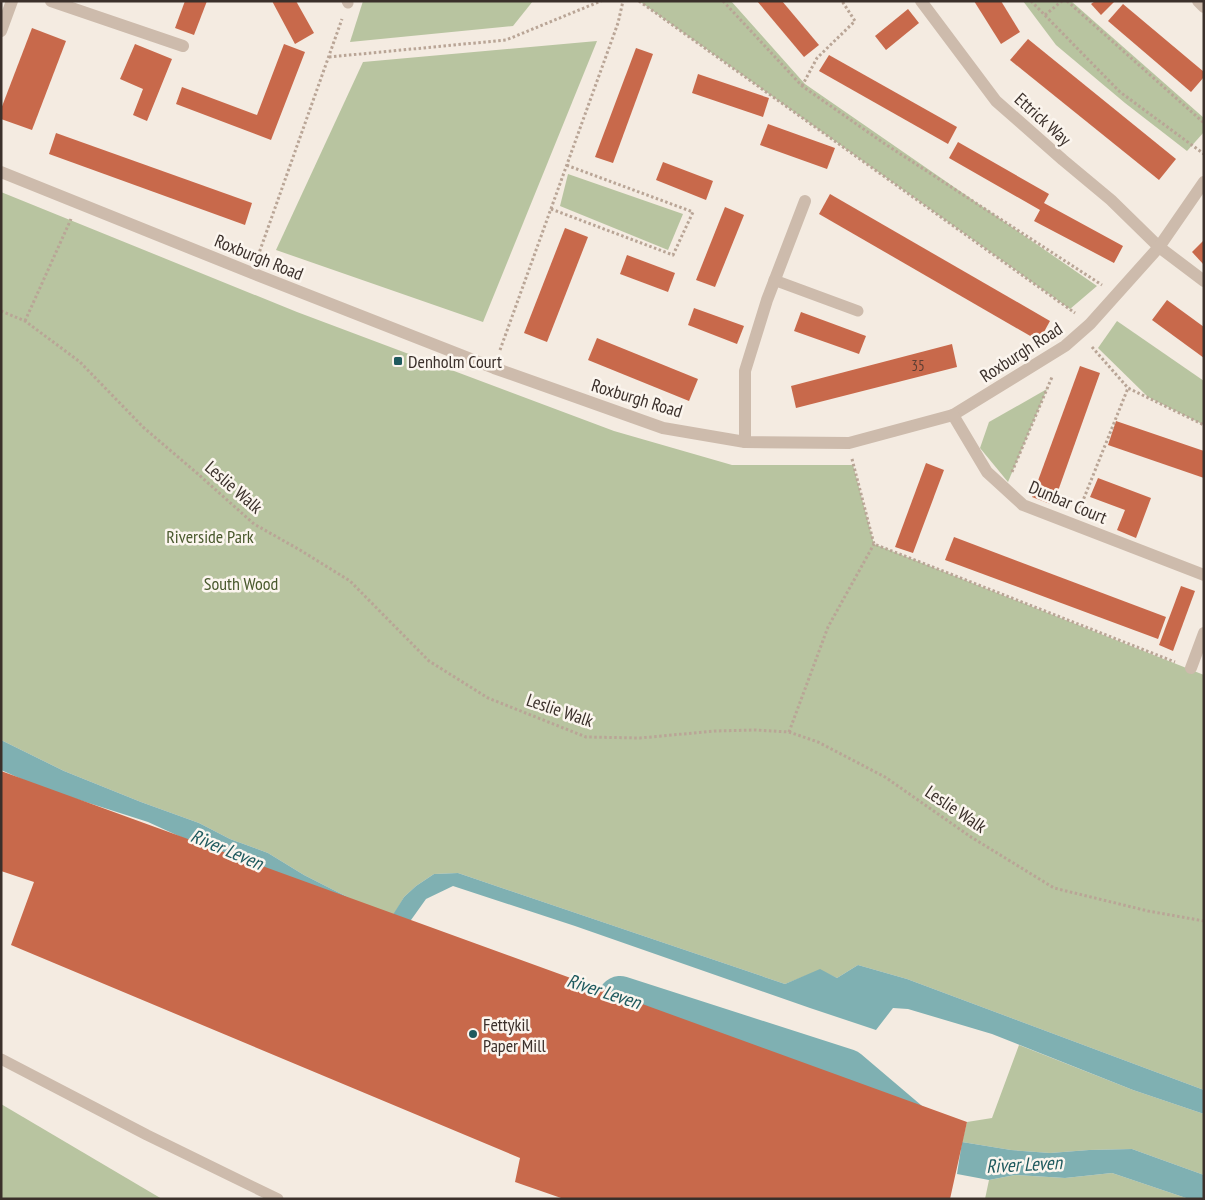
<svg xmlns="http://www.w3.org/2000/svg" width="1205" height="1200" font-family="'PT Sans Narrow',sans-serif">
<rect width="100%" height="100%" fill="#f4ebe1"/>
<g fill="#b8c4a0">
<path d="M363 1H533L513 26 350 42Z"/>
<path d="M639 1H731L805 84 1097 286 1070 309Z"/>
<path d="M1023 1H1071L1204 118V132L1187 151 1125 103 1056 45Z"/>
<path d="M597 41 483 322 276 250 363 62Z"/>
<path d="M568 174 683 214 668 250 560 206Z"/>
<path d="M1 192 297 312 614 431 732 465H853L874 544 1204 675V1090L907 979 858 965 837 978 820 970 785 984 458 873 434 874 416 886 404 897 392 918 373 910 304 875 268 853 230 839 199 823 141 802 64 771 1 740Z"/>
<path d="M1117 321 1204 381V425L1148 397 1098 348Z"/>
<path d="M1047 389 1008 482 980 448 989 422Z"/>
<path d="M1019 1045 1133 1090 1204 1114V1175L1132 1149 1089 1150 1050 1153 1011 1150 962 1142 967 1122 992 1118Z"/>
<path d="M1 1104 162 1199H1Z"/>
<path d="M1112 1173 1189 1199H985L989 1180 1015 1175 1065 1178Z"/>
</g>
<g fill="#7fb0b2">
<path d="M1 740 64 771 141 802 199 823 230 839 268 853 304 875 373 910 391 918 404 897 416 886 434 874 458 873 785 984 820 969 837 978 858 965 907 979 1204 1090V1114L1133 1090 992 1034 908 1009 893 1008 876 1030 810 1008 575 926 453 886 426 899 411 920 406 949 240 864 148 822 42 788 1 770Z"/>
<path d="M962 1142 1011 1150 1050 1153 1089 1150 1132 1149 1204 1175V1199H1189L1112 1173 1065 1178 1015 1175 989 1180 957 1174Z"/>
</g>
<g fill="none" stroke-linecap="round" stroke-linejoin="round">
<path stroke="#7fb0b2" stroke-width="44" d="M620 998 847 1071 907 1122"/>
</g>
<g fill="#c8694b">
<path d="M185 1H207L194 35 175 28Z"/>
<path d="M272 1H296L314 33 295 44Z"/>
<path d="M757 1H782L819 45 804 57Z"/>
<path d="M974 1H1001L1020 32 1001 44Z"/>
<path d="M1095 1H1115L1101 15 1091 4Z"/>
<path d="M1123 4 1204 72V77L1191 92 1108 21Z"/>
<path d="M908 9 919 23 886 50 875 36Z"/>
<path d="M32 28 66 41 32 130 1 119V109Z"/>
<path d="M1028 39 1176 159 1159 180 1010 60Z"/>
<path d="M135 44 172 59 147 121 133 115 143 89 120 79Z"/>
<path d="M284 44 305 52 271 140 176 104 182 87 257 115Z"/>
<path d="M636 48 653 54 613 163 595 157Z"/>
<path d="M829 55 957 127 948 144 819 71Z"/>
<path d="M698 74 769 98 763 117 692 93Z"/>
<path d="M768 124 835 148 827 169 760 145Z"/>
<path d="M56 133 252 203 245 225 49 154Z"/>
<path d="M958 142 1049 194 1044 203 1123 246 1114 263 1034 221 1040 210 949 158Z"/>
<path d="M663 162 713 181 706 200 656 180Z"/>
<path d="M830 194 1050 321 1039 341 819 214Z"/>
<path d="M725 207 744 215 715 287 696 280Z"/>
<path d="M565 228 588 237 547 342 524 333Z"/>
<path d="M1204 240V265L1192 252Z"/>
<path d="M627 255 675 273 668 292 620 274Z"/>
<path d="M1167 300 1204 327V358L1152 320Z"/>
<path d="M694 308 744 326 737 344 688 325Z"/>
<path d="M801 312 866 336 859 354 794 331Z"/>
<path d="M597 338 698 379 689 401 588 360Z"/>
<path d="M952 344 957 367 796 408 791 386Z"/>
<path d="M1080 366 1100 373 1053 505 1032 497Z"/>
<path d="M1116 421 1204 451V478L1108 445Z"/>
<path d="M926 463 944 470 913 553 895 547Z"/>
<path d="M1098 478 1151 498 1136 538 1117 530 1125 510 1090 497Z"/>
<path d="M954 537 1166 617 1158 639 945 560Z"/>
<path d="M1181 586 1195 591 1173 651 1159 645Z"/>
<path d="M1 771 967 1122 950 1199H564L515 1182 520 1158 11 945 34 882 1 871Z"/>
</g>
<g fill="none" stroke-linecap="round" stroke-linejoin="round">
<g stroke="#b9a596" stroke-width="3" stroke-dasharray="2.5 2.5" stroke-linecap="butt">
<path d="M639 1 1075 313"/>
<path d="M723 1 802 86 885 144 1102 285"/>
<path d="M1031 1 1120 92 1204 154"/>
<path d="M1067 1 1204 123"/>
<path d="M1045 15 1062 1"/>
<path d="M329 57 506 40 601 1"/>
<path d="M802 86 817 58 855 21 842 1"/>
<path d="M551 209 673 255 693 212 566 165"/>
<path d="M258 256 342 19"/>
<path d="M1 311 25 321 80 362 143 427 198 474 254 524 300 550 350 581 429 661 488 698 586 737 640 738 715 731 755 730 789 732 818 742 885 777 971 837 1054 888 1148 911 1204 921"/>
<path d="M25 321 71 219"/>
<path d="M1092 347 1128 388 1204 425"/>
<path d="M500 350 618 23 623 1"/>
<path d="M852 459 874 544 1175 662"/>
<path d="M1012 472 1052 377"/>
<path d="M1080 508 1128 388"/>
<path d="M789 732 828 627 874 544"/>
</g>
<g stroke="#cdbbac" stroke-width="11">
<path d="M347 1 348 3"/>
<path d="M774 280 858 311"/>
<path d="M1 1059 147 1135 278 1199"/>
</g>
<g stroke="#cdbbac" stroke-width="12">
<path d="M51 1 183 46"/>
<path d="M921 1 996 101 1063 160 1111 200 1159 247 1204 281"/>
<path d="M1198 1 1204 7"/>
<path d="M1 31 12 1"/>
<path d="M1 172 252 273 494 368 663 428 745 442 849 443 953 415 1065 346 1090 324 1159 247 1204 182"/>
<path d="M953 415 987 472 1023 505 1204 575"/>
<path d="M745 442V371L767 300 805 201"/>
<path d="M1191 668 1204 633"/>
</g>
</g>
<g fill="#1f5a5e" stroke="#fbf5ee" stroke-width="2">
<rect x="393" y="356" width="10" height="10" rx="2.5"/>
<circle cx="473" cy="1034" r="5"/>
</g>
<g text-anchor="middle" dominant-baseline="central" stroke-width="5" stroke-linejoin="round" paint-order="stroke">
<g font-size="15" fill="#5e3e33">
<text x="918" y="365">35</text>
</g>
<g font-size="18" fill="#3b302b" stroke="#fbf5ee">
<text transform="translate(1043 119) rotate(42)">Ettrick Way</text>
<text transform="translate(259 257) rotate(22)">Roxburgh Road</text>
<text transform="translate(1021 352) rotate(-33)">Roxburgh Road</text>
<text transform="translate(637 398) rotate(17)">Roxburgh Road</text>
<text transform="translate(234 487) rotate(41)">Leslie Walk</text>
<text transform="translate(1068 502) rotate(23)">Dunbar Court</text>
<text transform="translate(560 710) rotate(19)">Leslie Walk</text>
<text transform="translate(956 809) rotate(34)">Leslie Walk</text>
</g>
<g font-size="18" fill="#3b302b" stroke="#fbf5ee" text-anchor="start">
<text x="408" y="361">Denholm Court</text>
<text x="483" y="1024">Fettykil<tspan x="483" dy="21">Paper Mill</tspan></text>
</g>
<g font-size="18" fill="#4a5a2e" stroke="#fbf5ee">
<text x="210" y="536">Riverside Park</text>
<text x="241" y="583">South Wood</text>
</g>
<g font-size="19" font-style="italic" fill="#1f5a5e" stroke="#fbf5ee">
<text transform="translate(227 849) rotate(23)">River Leven</text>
<text transform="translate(604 991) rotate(18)">River Leven</text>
<text transform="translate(1024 1164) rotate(-3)">River Leven</text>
</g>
</g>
<rect width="1205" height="1200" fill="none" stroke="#3b302b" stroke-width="5"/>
</svg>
